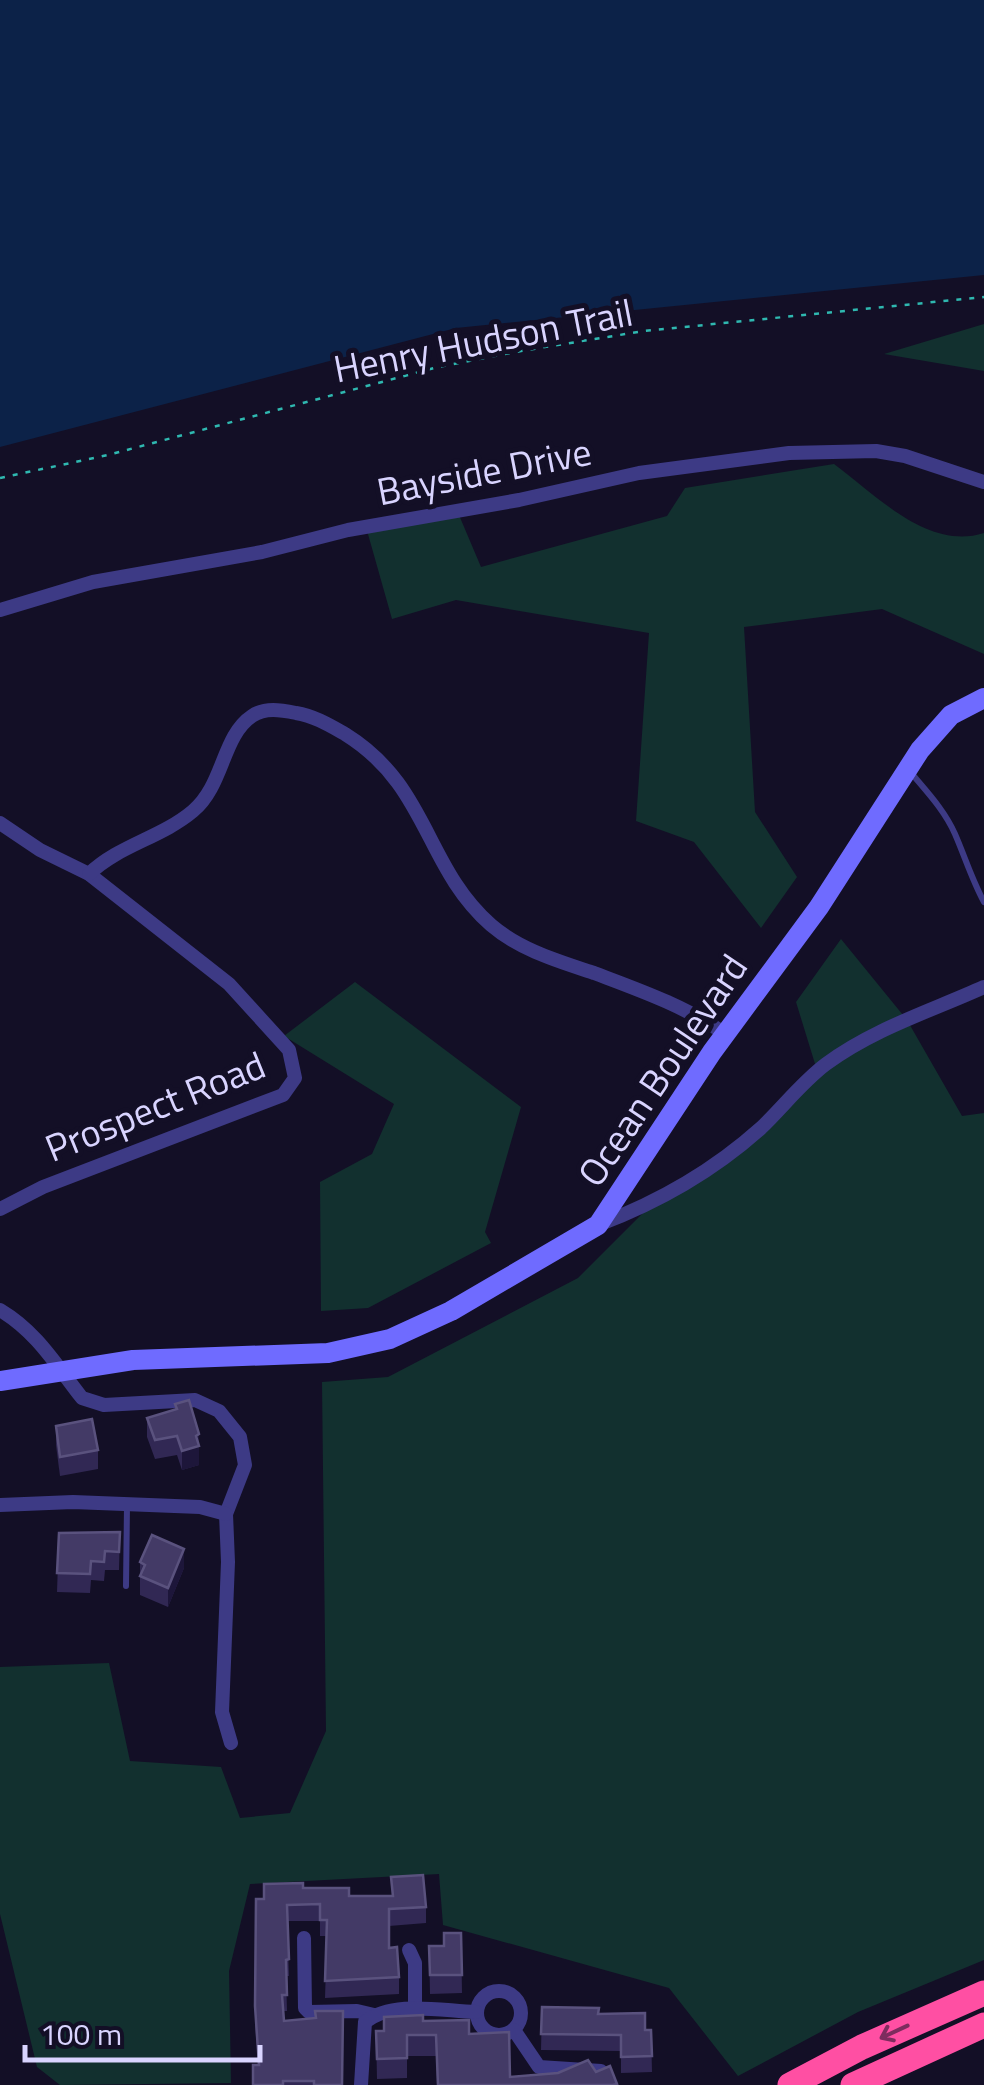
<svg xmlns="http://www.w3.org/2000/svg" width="984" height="2085" font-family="'Titillium Web',sans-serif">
<rect width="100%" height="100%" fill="#130f26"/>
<g fill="#12302f">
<path d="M984 324V371L884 354Z"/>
<path d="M834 464C876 495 928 551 984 533V654L882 609 744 627 755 812 797 877 761 928 694 842 636 821 649 633 456 600 392 619 366 527 456 508 481 567 667 516 685 488Z"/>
<path d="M841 939 907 1020 962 1116 984 1113V1960L858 2012 738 2076 669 1988 443 1925 439 1874 250 1884 229 1971 231 2083 60 2085 37 2067 0 1914V1667L109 1663 130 1761 221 1767 240 1818 290 1813 326 1731 322 1382 388 1377 578 1278 658 1198 720 1165 816 1067 796 1002Z"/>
<path d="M355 982 521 1107 485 1232 491 1243 368 1308 321 1311 320 1182 372 1154 394 1104 284 1036Z"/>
</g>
<path fill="#0c2248" d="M0 0H984V275L456 328 0 447Z"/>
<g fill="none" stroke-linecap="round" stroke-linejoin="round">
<path stroke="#2fb8b0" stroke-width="2.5" stroke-dasharray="5 8" stroke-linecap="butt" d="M0 478 108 455 438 367 521 351 644 331 984 297"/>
<g stroke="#3d3a85" stroke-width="6">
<path d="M912 774C928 793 945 811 955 834 965 857 972 880 984 902"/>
<path d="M126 1586 127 1506"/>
</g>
<g stroke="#3d3a85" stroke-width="14">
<path d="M0 610 93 582 262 552 348 530 519 500 639 473 789 453 876 451 905 456 984 482"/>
<path d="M0 823 40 850 89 874 229 984 289 1050 295 1078 283 1095 43 1187 0 1209"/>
<path d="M89 874C119 845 161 838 193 811 224 785 222 736 252 716 265 707 281 710 296 713 314 716 329 725 345 734 429 786 424 866 491 925 520 950 558 961 594 973 639 990 685 1006 725 1034"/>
<path d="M598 1225C659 1202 712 1172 761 1128 783 1107 802 1082 826 1064 873 1029 931 1011 984 987"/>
<path d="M0 1310C37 1332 56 1365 82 1398L104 1405 195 1400 219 1411 240 1437 245 1465 226 1514 228 1562 222 1712 231 1743"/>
<path d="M0 1505 73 1502 200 1507 226 1514"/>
<path d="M304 1938 305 2008 309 2012 357 2011 374 2015"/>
<path d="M409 1950 415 1963V2011"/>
<circle cx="499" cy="2013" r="22"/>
<path d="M514 2030 539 2067 601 2071"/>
<path d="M361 2085 365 2022C393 2000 441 2011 476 2012"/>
</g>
<path stroke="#6f6bff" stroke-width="20" d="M0 1381 133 1360 328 1353 390 1339 451 1311 598 1225 712 1052 819 907 920 750 951 715 984 698"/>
<g stroke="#ff4fa3" stroke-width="25">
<path d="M790 2085 862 2047 984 1993"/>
<path d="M853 2085 984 2025"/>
</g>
</g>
<g fill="#312854">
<path d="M175 1404 199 1434V1465L182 1470 177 1455 155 1459 147 1437V1418L175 1409Z"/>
<path d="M56 1426 98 1450V1469L60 1476 56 1445Z"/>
<path d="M120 1532 119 1570H105L104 1581 91 1580 90 1593 57 1592 59 1533Z"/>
<path d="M140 1562 184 1568 168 1607 140 1595Z"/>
<path d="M391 1877 426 1907V1923L389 1926V1948L399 1977V1994L325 1998 327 1936H320V1921H287L289 1976H286L287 2011H283L284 2021 342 2085H253L258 2065 255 2023 256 1899H264L303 1888 349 1896H392Z"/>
<path d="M461 1933 462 1993 430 1994 429 1946H444Z"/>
<path d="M542 2007 651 2030 652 2072 621 2073V2051L541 2050Z"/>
<path d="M423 2021 469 2034 510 2077 596 2072 617 2085H437L436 2056H407V2078L377 2079 376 2031H384Z"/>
</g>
<g fill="#1d163a">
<path d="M199 1434V1465L182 1470V1451L196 1436Z"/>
<path d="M184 1549V1568L168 1607V1588Z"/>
</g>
<g fill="#433a66" stroke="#5a527e" stroke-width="2.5">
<path d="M189 1400 199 1434 196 1436 199 1446 182 1451 177 1436 155 1440 147 1418 177 1409 175 1404Z"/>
<path d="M92 1419 98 1450 60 1457 56 1426Z"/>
<path d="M120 1532 119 1552 105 1551 104 1562 91 1561 90 1574 57 1573 59 1533Z"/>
<path d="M152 1535 184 1549 168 1588 140 1576 145 1565 140 1562Z"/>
<path d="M423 1875 426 1907 389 1909V1948L397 1947 399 1977 325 1981 327 1920H320V1904L287 1905 289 1959 286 1960 287 1995H282L284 2021 316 2018 315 2011H343L342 2085H314V2081H283V2085H253V2065H259L255 2006 256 1899H264V1884L303 1883V1888H349V1896H393L391 1877Z"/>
<path d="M444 1933H461L462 1975H430L429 1946H444Z"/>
<path d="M542 2007 599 2008 598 2014 645 2013V2030H651L652 2056 621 2057V2035L541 2034Z"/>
<path d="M423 2015V2021L469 2020V2034L509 2032 510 2077 558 2073 588 2060 596 2072 610 2066 617 2084 613 2085H438L436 2035H407V2058L377 2059 376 2031H384V2017Z"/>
</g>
<defs><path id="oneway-shaft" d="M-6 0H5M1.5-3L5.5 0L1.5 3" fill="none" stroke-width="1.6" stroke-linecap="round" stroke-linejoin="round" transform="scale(2.5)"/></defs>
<use stroke="#7d2c5e" href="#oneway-shaft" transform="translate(894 2032) rotate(155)"/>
<g text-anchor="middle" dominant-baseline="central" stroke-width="10" stroke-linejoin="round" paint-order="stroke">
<g font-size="38" fill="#d9d4ff" stroke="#130f26">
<text transform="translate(483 340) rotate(-11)">Henry Hudson Trail</text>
<text transform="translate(484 471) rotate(-11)">Bayside Drive</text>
<text transform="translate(662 1070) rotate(-56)">Ocean Boulevard</text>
<text transform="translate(155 1106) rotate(-22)">Prospect Road</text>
</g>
</g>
<path d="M25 2045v15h235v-15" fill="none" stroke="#d9d4ff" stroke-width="5"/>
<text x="40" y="2045" font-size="30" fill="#d9d4ff" stroke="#130f26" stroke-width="8" paint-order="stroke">100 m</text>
</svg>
